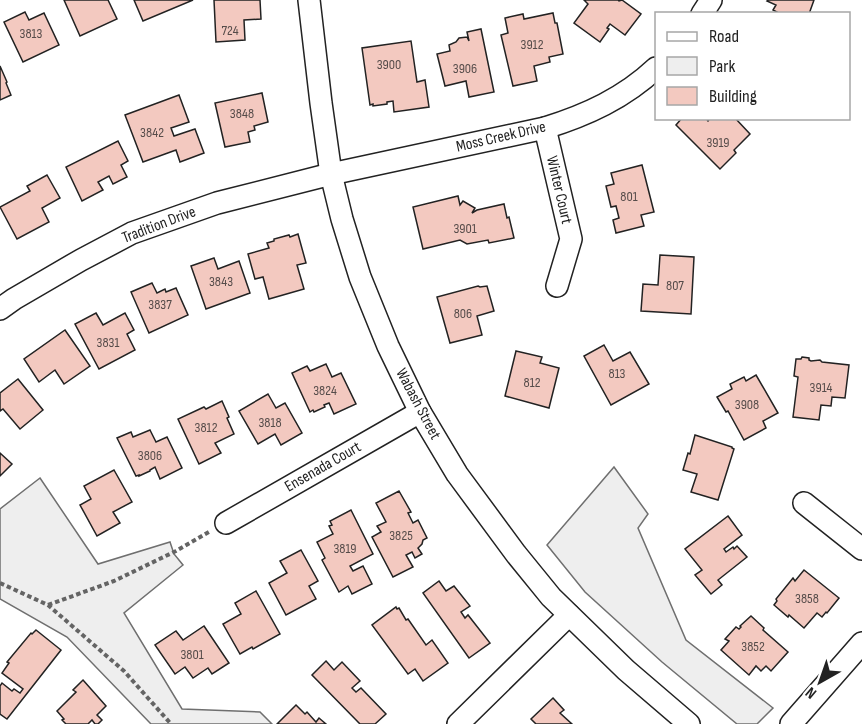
<svg xmlns="http://www.w3.org/2000/svg" width="862" height="724" font-family="'Sofia Sans Condensed',sans-serif">
<rect width="100%" height="100%" fill="#fff"/>
<g fill="#eee" stroke="#6f6f6f" stroke-width="1.5">
<path d="M614 467 648 514 638 528 686 640 773 708 757 724H737L662 662 585 592 547 545Z"/>
<path d="M40 478 98 564 170 542 174 554 183 565 124 613 182 709 260 712 272 724H151L67 637 0 599V509Z"/>
</g>
<g fill="#f3c9c0" stroke="#222" stroke-width="1.5">
<path d="M64 0H108L117 19 80 36Z"/>
<path d="M134 0H193L143 21Z"/>
<path d="M214 0H260L261 19 244 20 245 40 216 42Z"/>
<path d="M584 0H618L619 1 622 0 641 14 625 35 610 24 607 28 609 29 600 42 574 23 588 4Z"/>
<path d="M768 0H814L809 14H776L777 12 773 10 776 5 767 1Z"/>
<path d="M25 12 29 20 44 13 59 45 23 62 4 22Z"/>
<path d="M553 13 555 23H557L563 54 549 57 550 62 534 66 537 81 513 86 501 35 508 33 505 18 523 14 524 19Z"/>
<path d="M481 29 494 92 469 97 466 81 445 86 437 54 450 51 449 45 456 42 459 38 467 37 469 41 467 32Z"/>
<path d="M411 41 417 82 425 80 429 107 394 112 393 101 387 102V104L373 106V104L370 105 362 48Z"/>
<path d="M0 66 7 82 6 83 11 95 0 100Z"/>
<path d="M262 93 268 122 254 126 255 130 248 132 250 142 225 147 215 103Z"/>
<path d="M179 95 189 122 171 128 174 136 195 129 204 153 180 162 176 150 143 162 125 115Z"/>
<path d="M682 118H706L708 121 710 118H735L750 134 734 150 736 153 720 169 676 125Z"/>
<path d="M118 141 128 161 121 165 127 177 113 184 109 176 98 182 103 190 82 201 66 167Z"/>
<path d="M642 165 654 212 641 215 644 226 616 233 613 220 619 218 616 206 611 207 606 186 614 184 611 173Z"/>
<path d="M47 175 60 198 42 208 49 222 17 239 0 207 30 191 27 186Z"/>
<path d="M458 196 460 205 463 201 475 208 472 213 477 210 504 204 507 218 509 217 514 238 489 243 488 240 467 244 460 240 423 249 413 207Z"/>
<path d="M298 234 306 263 297 265 304 289 269 299 263 277 255 279 248 254 269 248 267 243 274 241V239L289 235 290 237Z"/>
<path d="M660 255 694 257 691 314 641 311 643 284 658 285Z"/>
<path d="M214 258 218 269 239 261 250 293 206 309 191 266Z"/>
<path d="M152 283 157 293 165 289 166 292 176 288 188 315 149 333 131 292Z"/>
<path d="M478 286 480 287 487 286 494 311 477 316 482 335 450 343 437 297Z"/>
<path d="M96 313 103 325 125 313 134 330 127 334 135 350 99 369 75 324Z"/>
<path d="M65 330 90 366 64 384 55 370 39 382 24 359Z"/>
<path d="M604 345 613 361 630 352 649 384 611 405 584 356Z"/>
<path d="M516 351 542 357 540 363 559 368 549 408 505 396Z"/>
<path d="M802 357 809 358V360L811 361 820 360 822 362 849 365 845 398 832 397 831 406 821 405 819 420 793 417 798 377 794 376 796 359H801Z"/>
<path d="M326 364 332 377 341 373 356 404 334 414 329 403 324 405 325 407 314 412 313 410 310 412 292 373 307 366 310 371Z"/>
<path d="M756 375 778 413 763 421 766 428 744 440 728 411 726 412 717 397 732 389 730 384 744 377 746 381Z"/>
<path d="M18 379 43 410 20 429 3 409 0 411V393Z"/>
<path d="M268 394 276 408 285 403 302 433 281 445 275 434 258 444 239 411Z"/>
<path d="M222 401 229 417 227 418 234 434 215 443 221 453 199 464 178 419 204 407 206 409Z"/>
<path d="M150 430 156 442 167 437 182 468 160 479 155 467 150 470V471L139 476V475L136 476 117 438 131 432 133 437Z"/>
<path d="M695 435 732 447V448L734 449 718 500 691 492 697 474 683 470 688 453 690 454Z"/>
<path d="M0 453 12 464 0 476Z"/>
<path d="M114 470 132 502 113 512 120 523 97 536 80 505 91 499 84 486Z"/>
<path d="M399 491 411 512 408 513 413 523 418 520 427 538 423 540 422 544 418 548 422 554 415 558 412 552 406 555 413 567 393 577 372 537 381 532 377 526 386 522 376 503Z"/>
<path d="M351 510 373 554 350 566 353 571 363 566 372 584 352 594 348 586 339 592 322 560 325 558 317 542 333 534 329 526 332 525 330 521Z"/>
<path d="M728 516 742 535 724 549 726 552 733 547 734 549 737 546 747 557 718 580 722 585 711 594 695 575 702 570 685 549Z"/>
<path d="M301 550 318 581 309 586 316 599 286 615 269 583 287 573 280 561Z"/>
<path d="M804 570 839 598 827 613 826 612 822 617 817 613 804 628 789 615 788 617 774 605 777 601 776 599 793 578 795 581Z"/>
<path d="M439 581 446 591 454 586 470 606 461 612 465 618 468 615 490 643 469 658 423 593Z"/>
<path d="M256 591 280 634 253 649 252 647 240 654 223 624 241 614 235 603Z"/>
<path d="M396 607 397 609 399 608 406 620 408 619 426 645 432 640 448 663 423 681 415 669 408 674 372 625Z"/>
<path d="M751 616 764 628 763 630 788 652 771 671 766 666 761 671 756 666 749 675 721 650 729 641 725 639 736 627 739 629 741 627 740 626Z"/>
<path d="M204 626 229 663 212 674 208 668 193 678 185 667 175 674 155 645 176 631 183 640Z"/>
<path d="M36 630 61 650 7 719 0 714V686L2 683 12 691 14 689 20 693 23 689 2 673 9 663 7 662 31 633 32 634Z"/>
<path d="M326 661 334 670 342 662 360 681 352 688 356 692 361 688 386 714 375 724H360L312 675Z"/>
<path d="M83 680 106 706 97 715 102 720 98 724H95L92 720 88 724H66L62 720 64 719 57 711 76 692 73 690Z"/>
<path d="M553 698 564 710 560 713 572 724H536L531 719Z"/>
<path d="M296 705 305 714 307 712 316 722 319 718 326 724H277Z"/>
</g>
<g fill="none" stroke-linecap="round" stroke-linejoin="round">
<g stroke="#222" stroke-width="24">
<g id="minor">
<path d="M309 0 321 103 331 174 342 219 360 277 388 346 420 412 457 474 516 554 551 597 626 670 689 724"/>
<path d="M702 14 711 0"/>
<path d="M545 128 571 239 557 286"/>
<path d="M0 309 14 299 81 260 132 233 217 203 331 174 545 128C587 115 624 98 656 68"/>
<path d="M804 503 862 549"/>
<path d="M226 523 420 412"/>
<path d="M458 724 569 615"/>
<path d="M791 724 862 643"/>
</g>
</g>
<g stroke="#646464" stroke-width="4" stroke-dasharray="4.5 3" stroke-linecap="butt">
<path d="M0 583 48 605 124 671 171 724"/>
<path d="M48 605 114 581 176 551 209 532"/>
</g>
<use href="#minor" stroke="#fff" stroke-width="21"/>
</g>
<g text-anchor="middle" dominant-baseline="central" stroke-width="4.5" stroke-linejoin="round" paint-order="stroke">
<g font-size="14" fill="#564c4a">
<text x="230" y="30">724</text>
<text x="31" y="33">3813</text>
<text x="532" y="44">3912</text>
<text x="389" y="64">3900</text>
<text x="465" y="68">3906</text>
<text x="242" y="113">3848</text>
<text x="152" y="132">3842</text>
<text x="718" y="142">3919</text>
<text x="629" y="196">801</text>
<text x="465" y="228">3901</text>
<text x="221" y="281">3843</text>
<text x="675" y="285">807</text>
<text x="160" y="304">3837</text>
<text x="463" y="313">806</text>
<text x="108" y="342">3831</text>
<text x="617" y="373">813</text>
<text x="532" y="382">812</text>
<text x="821" y="387">3914</text>
<text x="325" y="390">3824</text>
<text x="747" y="404">3908</text>
<text x="270" y="422">3818</text>
<text x="206" y="427">3812</text>
<text x="150" y="455">3806</text>
<text x="401" y="535">3825</text>
<text x="345" y="548">3819</text>
<text x="807" y="598">3858</text>
<text x="753" y="646">3852</text>
<text x="192" y="654">3801</text>
</g>
<g font-size="16" fill="#222" stroke="#fff">
<text transform="translate(501 137) rotate(-13)">Moss Creek Drive</text>
<text transform="translate(559 190) rotate(77)">Winter Court</text>
<text transform="translate(159 225) rotate(-21)">Tradition Drive</text>
<text transform="translate(418 404) rotate(62)">Wabash Street</text>
<text transform="translate(323 467) rotate(-30)">Ensenada Court</text>
</g>
</g>
<rect x="655" y="12" width="195" height="108" fill="#ffffff" stroke="#a7a7a7" stroke-width="1.5"/>
<rect x="667" y="32" width="30" height="9" fill="#ffffff" stroke="#a7a7a7" stroke-width="1.5"/>
<text x="709" y="42" font-size="18" fill="#222222">Road</text>
<rect x="667" y="57" width="30" height="18" fill="#eeeeee" stroke="#a7a7a7" stroke-width="1.5"/>
<text x="709" y="72" font-size="18" fill="#222222">Park</text>
<rect x="667" y="87" width="30" height="18" fill="#f3c9c0" stroke="#a7a7a7" stroke-width="1.5"/>
<text x="709" y="102" font-size="18" fill="#222222">Building</text>
<g transform="translate(820 682) rotate(220)" stroke="#ffffff" stroke-width="4.5" paint-order="stroke">
<path d="M0-4.5L10 22L0 15L-10 22Z" fill="#222222"/>
<text y="-9" font-size="16" font-weight="bold" text-anchor="middle" fill="#222222">N</text>
</g>
</svg>
